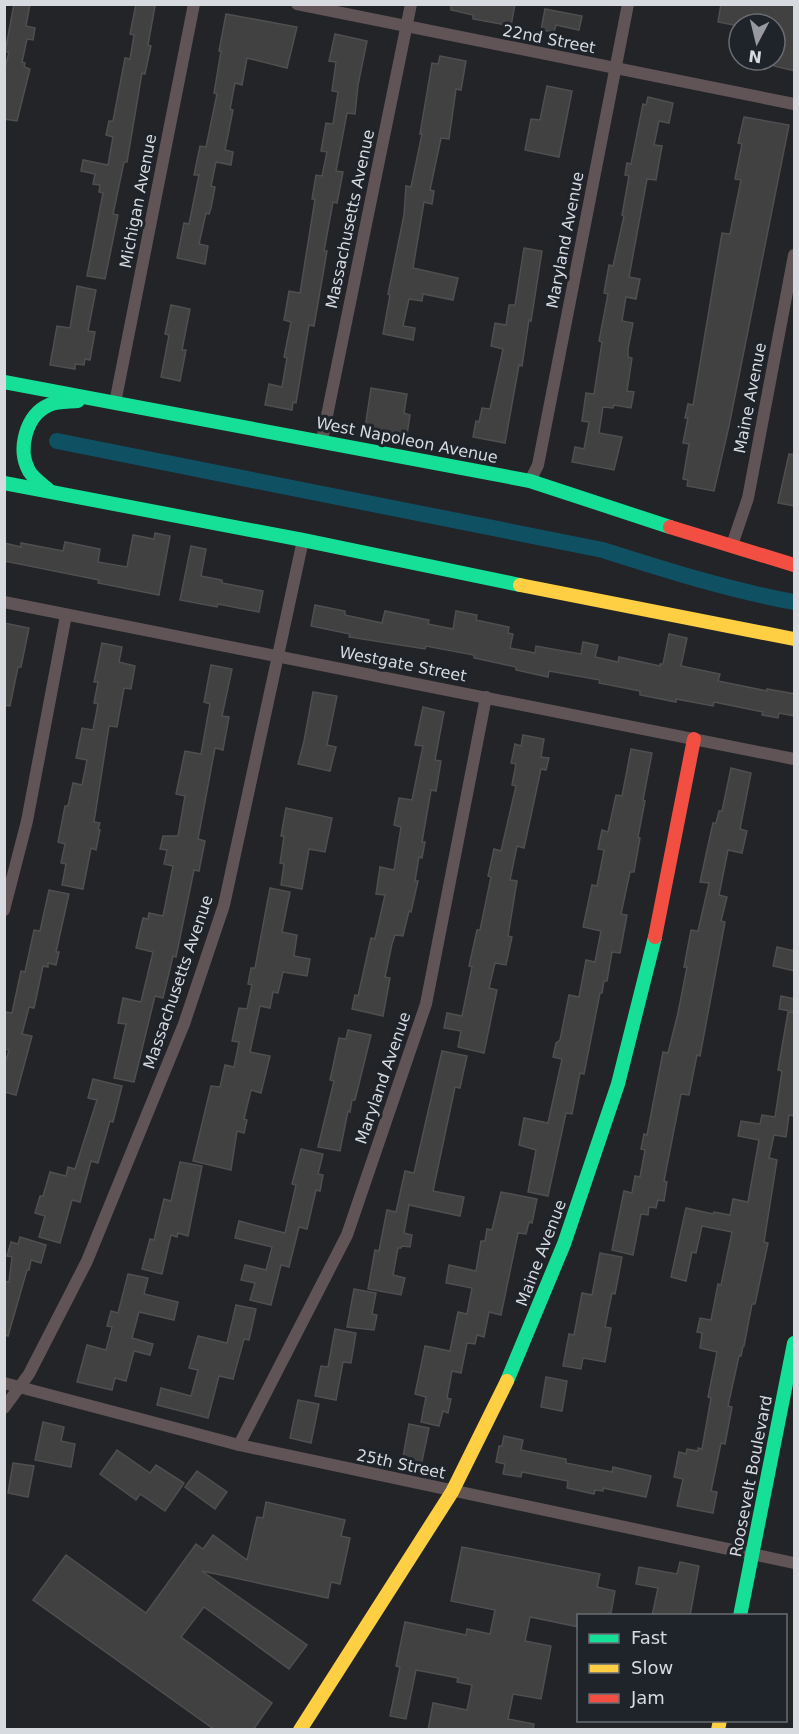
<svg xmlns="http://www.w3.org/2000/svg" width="799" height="1734" font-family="'DejaVu Sans',sans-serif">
<rect width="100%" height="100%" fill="#222427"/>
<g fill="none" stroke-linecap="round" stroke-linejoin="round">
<path stroke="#0f5063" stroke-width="16" d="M57 441 603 550C666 570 729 590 794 602"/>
</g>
<g fill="#414142" stroke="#4f4f4f" stroke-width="1.5">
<path d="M14 4H30L26 26 35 28 33 40 27 39 22 62 25 63 24 67 30 69 17 121 4 119V72L9 52H5Z"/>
<path d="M136 4 155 6 148 45 151 46 145 74 142 73 127 162H124L113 214 118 215 105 279 87 276 103 193 99 192 100 185 93 184 95 174 81 171 83 160 108 165 113 137 106 135 109 121H113L125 58 130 59 134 35 130 34Z"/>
<path d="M451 4H515L511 26 473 19V15L451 10Z"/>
<path d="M721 4H795V71L774 66 781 34 775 33V24H739V26L718 22Z"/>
<path d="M545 9 582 16 579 30 556 25 554 32 541 30Z"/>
<path d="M226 14 297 27 287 68 247 58 242 85 235 83 230 109 233 110 225 150 233 152 231 165 216 162 211 186 215 187 211 208 209 214 206 213 199 244 208 246 205 264 177 258 184 223 189 224 199 175H194L200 146 206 147 217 94 214 93 221 51H219Z"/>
<path d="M335 34 367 41 358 85 355 114 347 113 336 171 343 172 337 203 333 202 324 251H327L314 326 309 325 296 403 293 402 292 410 265 405 269 384 282 387 287 358 284 357 291 322 284 320 289 291 300 293 315 199H312L316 175 322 176 327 152 321 151 326 123 333 124 338 92 332 91 336 62 329 61Z"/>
<path d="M440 56 466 61 461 90 456 89 449 139 441 138 430 190 434 191 432 204 424 202 413 268 458 278 453 300 423 294 422 301 409 299 403 326 415 328 413 340 383 334 390 295 388 294 404 215 406 186 411 187 422 134H420L432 63 438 64Z"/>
<path d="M547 86 572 91 559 157 525 150 531 119 540 120Z"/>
<path d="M648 97 673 103 669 123 659 121 654 145 662 146 656 180 647 179 629 277 640 279 636 299 626 297 622 321 633 323 628 349V357L632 358 627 391 634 392 631 408 614 405 613 408 603 407 599 433 622 437 614 470 572 462 575 447 584 449 589 422 582 421 586 393 594 394 602 342 599 341 608 294 604 293 609 265 613 266 624 216 622 215 629 176 625 175 627 163 631 164 643 104 646 105Z"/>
<path d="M744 117 789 125 729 426 714 491 687 486 688 480 683 479 689 444 683 443 688 418H685L688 404 693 405 722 233 730 234 741 180 735 179 742 144 738 143Z"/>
<path d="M524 248 542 251 531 321 529 320 522 366 519 365 505 443 473 437 476 421 479 422 482 408 490 409 503 349 491 346 495 323 506 325 509 305H515Z"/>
<path d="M77 286 96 290 88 331 95 332 90 360 85 359 84 365 75 364V369L50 365 57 326 70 328Z"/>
<path d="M171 305 190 309 182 350H186L180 381 161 377 169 335 165 334Z"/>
<path d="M371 388 407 394 404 413 410 415 407 435 365 428Z"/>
<path d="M789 454 795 455V506L778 503Z"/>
<path d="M155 533 170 536 159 595 98 583 99 580 4 561V543L21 547V543L63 551 65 542 100 549 98 562 127 567 133 535 154 539Z"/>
<path d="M191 546 206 549 201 576 222 580V583L263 591 259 612 218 604 217 607 180 600Z"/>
<path d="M315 605 345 611V615L382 623 385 611 429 620 428 624 453 629 456 611 477 615 476 620 509 627 508 633 513 634 510 648 535 653 536 646 581 654 583 642 598 645 595 657 618 662 619 657 660 666V664H663L669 634 687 638 681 666 720 674 718 681 767 691V689L795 694V716L779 713 778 718 762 715 763 712 714 702 713 706 676 699V702L640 695V691L599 683 600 680 549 671 548 677 516 670V667L474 658V655L426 646 425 649 349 637 350 634 311 626Z"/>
<path d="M4 623 29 628 21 667H18L10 706 4 705Z"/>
<path d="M102 643 122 647 119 662 135 666 131 689 124 688 117 727 109 726 94 822 100 823 98 829 100 830 96 850 91 848 83 889 62 885 66 864 61 863 65 844 58 842 65 806H68L73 783 82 785 87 760 76 758 82 728 93 730 98 704 94 703 98 682H94Z"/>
<path d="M211 665 232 669 222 716 229 717 223 750 215 748 198 839 205 841 199 871 194 870 176 957 173 956 163 998 155 996 134 1082 114 1078 126 1024 118 1023 123 998 141 1002 153 952 136 948 143 918 148 919 149 913 163 916 173 866 164 864 167 850 160 849 163 836H178L185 796 176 794 185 751 201 754 210 704 204 702Z"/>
<path d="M313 692 337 696 327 745 336 747 330 771 298 764 304 741Z"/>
<path d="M423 707 444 712 435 760 441 761 436 791 431 790 422 842H425L422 858 419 857 415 881H418L411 912 409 911 403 936 395 935 392 944 385 977 390 978 383 1016 352 1009 355 995 358 996 371 938 375 939 385 895 376 894 380 867 394 870 401 827 394 825 399 798 412 800 423 746 415 745Z"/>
<path d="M523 735 544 739 541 757 549 758 546 770 541 769 524 848 517 846 510 880 517 881 508 936 512 937 506 965 495 963 489 988 497 990 484 1053 458 1047 461 1031 444 1028 447 1013 462 1016 472 967 469 966 477 930H480L491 877 488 876 494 849 501 851 516 786 512 785 516 764 511 763 515 744 521 746Z"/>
<path d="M631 749 652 753 643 800 645 801 638 837 640 838 634 872H630L621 914 627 915 620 953 612 952 607 981H604L602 993H600L584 1074 580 1073 572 1114 566 1113 548 1196 528 1192 536 1150 519 1145 524 1118 548 1123 562 1059 553 1057 556 1043 560 1040 569 995 579 997 586 960 595 962 601 931 583 927 592 885 597 886 604 850 598 849 602 830 608 832 616 795 622 796Z"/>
<path d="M731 768 751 773 740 829 747 831 742 853 728 850 719 895 727 897 721 921 725 922 700 1056 697 1055 689 1095 681 1094 664 1181 667 1182 664 1201 658 1200 656 1208 649 1207 648 1215 641 1214 633 1255 612 1250 624 1191 632 1193 635 1176 640 1177 645 1150 641 1149 644 1134 647 1135 663 1052 668 1053 678 1013 687 967H684L691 930 698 931 709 883 700 882 707 850 713 823H716L719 811H722Z"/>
<path d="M286 808 332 818 325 852 309 849 302 889 281 885 284 864 280 863 284 836H281Z"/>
<path d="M270 888 290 892 282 932 297 935 294 956 310 959 307 976 283 972 278 993 273 992 270 1008 260 1006 250 1052 270 1056 261 1093 251 1090 244 1119 247 1120 244 1133 237 1131 231 1170 193 1161 211 1086 220 1087 225 1065 234 1067 239 1042 232 1041 239 1008 247 1009 252 985 248 984 251 968H255Z"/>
<path d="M49 890 69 894 56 952H59L56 965 48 963V967L43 966 34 1008 29 1007 22 1034 32 1036 16 1095 4 1092V1067L9 1050 4 1049V1019L6 1012 12 1013 21 971 25 972 34 930 40 931Z"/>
<path d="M777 947 795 951V971L773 966Z"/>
<path d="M781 996 795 999V1012L779 1009Z"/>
<path d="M788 1012 795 1013V1116L789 1115 786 1137 774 1135 769 1158 777 1160 764 1242 768 1243 755 1304H752L744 1346H743L741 1356H739L728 1406 732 1407 725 1444 721 1443 711 1491 717 1492 713 1513 677 1506 683 1479 674 1477 679 1452 686 1454 687 1449 698 1451V1448L702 1449 711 1398 708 1397 717 1352 700 1348 702 1333 697 1332 700 1318 711 1320 718 1284 721 1285 732 1232 702 1226 696 1253 692 1252 686 1281 671 1277 686 1208 713 1214 714 1212 730 1215 733 1199 748 1202 759 1140 738 1136 741 1121 760 1124 762 1115 775 1117 782 1071 778 1070Z"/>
<path d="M348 1030 371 1035 355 1100H352L350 1112 348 1111 340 1151 318 1147 334 1081 330 1080 339 1038 346 1039Z"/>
<path d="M442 1051 467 1056 460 1088 455 1087 433 1191 464 1197 460 1216 409 1205 404 1233 412 1235 410 1247 402 1246 401 1248H398L393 1275 405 1278 401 1295 368 1289 375 1250 379 1251 387 1210 396 1212 405 1171 414 1173Z"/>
<path d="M93 1079 122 1086 113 1122 110 1121 98 1163 91 1161 80 1202 72 1200 60 1243 39 1237 45 1216 35 1213 40 1196H43L50 1172 66 1176 68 1167 75 1169 97 1100 88 1098Z"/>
<path d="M301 1149 323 1154 318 1174 323 1175 320 1191 316 1190 307 1229 299 1227 289 1267 281 1265 271 1305 250 1300 255 1283 241 1280 245 1265 266 1270 272 1247 235 1238 239 1221 285 1233 296 1185 292 1184Z"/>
<path d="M180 1162 202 1166 188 1236 178 1233 177 1237 171 1235 162 1274 142 1269 150 1239 154 1240 164 1199 171 1201Z"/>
<path d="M501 1192 537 1199 532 1223 529 1222 526 1234 518 1233 501 1315 489 1312 484 1337 477 1335 475 1344 467 1343 461 1373 452 1371 447 1398 451 1399 448 1413 443 1411 439 1426 421 1422 426 1397 415 1394 425 1346 450 1351 458 1312 467 1314 472 1288 446 1283 449 1265 476 1271 481 1241H485L487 1229 492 1230Z"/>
<path d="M20 1237 46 1245 41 1263 31 1260 29 1270H27L8 1336 4 1335V1281L9 1282 12 1257 7 1256 11 1242 18 1244Z"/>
<path d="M600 1253 622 1257 615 1294 612 1293 605 1327 611 1328 605 1362 583 1358 581 1369 563 1366 569 1334 574 1335 582 1293 592 1295Z"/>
<path d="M128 1274 148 1278 144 1294 178 1302 174 1320 139 1312 132 1338 153 1344 150 1355 134 1351 126 1381 115 1378 112 1390 77 1382 87 1345 106 1350 112 1327 107 1326 111 1311 118 1313Z"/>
<path d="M354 1289 376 1293 372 1314 377 1315 374 1330 347 1327Z"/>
<path d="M236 1305 256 1309 249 1340 244 1339 233 1379 219 1376 208 1418 157 1405 161 1388 191 1396 198 1370 189 1368 198 1336 227 1343Z"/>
<path d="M335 1329 356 1333 351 1363 343 1362 336 1400 315 1396 321 1366 328 1367Z"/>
<path d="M546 1377 567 1381 562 1411 541 1407Z"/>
<path d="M298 1400 319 1404 311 1443 290 1438Z"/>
<path d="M43 1422 64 1427 61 1441 75 1444 71 1467 35 1460Z"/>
<path d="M409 1424 429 1428 421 1466 402 1462Z"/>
<path d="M504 1436 523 1440 521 1450 566 1459V1463L612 1472 613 1467 651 1476 646 1497 603 1488V1491L595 1490 594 1494 567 1488 568 1481 522 1472 521 1477 503 1474 505 1464 496 1462 499 1446H502Z"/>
<path d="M117 1450 150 1473 156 1465 184 1483 165 1511 140 1494 136 1500 100 1474Z"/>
<path d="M13 1463 34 1466 28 1497 8 1493Z"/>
<path d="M197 1471 227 1492 215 1509 185 1487Z"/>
<path d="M266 1502 345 1520 341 1536 350 1538 340 1584 331 1582 328 1598 202 1571 307 1645 289 1669 204 1607 181 1637 272 1703 253 1730H215L33 1600 66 1555 146 1613 196 1544 203 1549 213 1535 247 1560 257 1517 263 1518Z"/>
<path d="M462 1547 600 1574 597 1587 615 1591 611 1613H608V1616H579V1627L530 1617 525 1641 551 1646 541 1699 513 1694 508 1719 534 1724 533 1730H428L433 1703 467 1710 472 1685 457 1682 458 1678 416 1670 406 1719 390 1716 400 1667 396 1666 405 1622 466 1635 467 1629 490 1634 495 1610 451 1601Z"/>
<path d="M680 1562 699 1566 690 1616H652L658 1588 636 1584 639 1567 677 1574Z"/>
</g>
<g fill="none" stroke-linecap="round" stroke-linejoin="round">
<g stroke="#605457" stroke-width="12">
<path d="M297 4 794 104"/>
<path d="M115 403 194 4"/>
<path d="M322 440 411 4"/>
<path d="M530 481 538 465 628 4"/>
<path d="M732 545 748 498 794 255"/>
<path d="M4 602 794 759"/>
<path d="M4 910 27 821 66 615"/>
<path d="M4 1383 239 1445 794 1563"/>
<path d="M4 1408 29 1374 87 1261 184 1024 224 905 303 540"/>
<path d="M239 1445 347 1235 426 1004 486 697"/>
</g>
<g stroke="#16e098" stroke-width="14">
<path d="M4 382 530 481 670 527"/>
<path d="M4 483 303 540 520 585"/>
<path d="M50 491C43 485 34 479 29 471 17 449 26 415 49 405 58 401 69 402 78 401"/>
<path d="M507 1381 564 1244 618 1084 655 937"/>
<path d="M740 1616 794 1343"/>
</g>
<g stroke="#ffcf43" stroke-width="14">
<path d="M520 585 794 639"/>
<path d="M300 1730 452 1492 507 1381"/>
<path d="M718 1730 720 1720"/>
</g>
<g stroke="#f24e42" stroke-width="14">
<path d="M670 527 794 565"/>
<path d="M655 937 694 739"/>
</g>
</g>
<g text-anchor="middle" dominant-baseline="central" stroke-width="6" stroke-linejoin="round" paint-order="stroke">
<g font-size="16" fill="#d7dadf" stroke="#1f232a">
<text transform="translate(549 39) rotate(11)">22nd Street</text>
<text transform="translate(138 201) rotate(-79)">Michigan Avenue</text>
<text transform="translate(350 219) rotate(-78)">Massachusetts Avenue</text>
<text transform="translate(565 240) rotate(-79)">Maryland Avenue</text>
<text transform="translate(750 398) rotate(-79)">Maine Avenue</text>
<text transform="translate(407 440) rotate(11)">West Napoleon Avenue</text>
<text transform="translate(403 664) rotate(11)">Westgate Street</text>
<text transform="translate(178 982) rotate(-71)">Massachusetts Avenue</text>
<text transform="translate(383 1078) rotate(-71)">Maryland Avenue</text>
<text transform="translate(541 1253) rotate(-69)">Maine Avenue</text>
<text transform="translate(401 1464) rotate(12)">25th Street</text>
<text transform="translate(751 1476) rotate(-79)">Roosevelt Boulevard</text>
</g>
</g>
<rect width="799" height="1734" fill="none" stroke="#d7dadf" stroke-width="12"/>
<rect x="577" y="1614" width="210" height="108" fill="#1f232a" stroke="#696c72" stroke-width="1.5"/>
<rect x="589" y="1634" width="30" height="9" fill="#16e098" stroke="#696c72" stroke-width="1.5"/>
<text x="631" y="1644" font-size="18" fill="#d7dadf">Fast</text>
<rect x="589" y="1664" width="30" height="9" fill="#ffcf43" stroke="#696c72" stroke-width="1.5"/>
<text x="631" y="1674" font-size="18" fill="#d7dadf">Slow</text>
<rect x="589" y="1694" width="30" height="9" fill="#f24e42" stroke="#696c72" stroke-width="1.5"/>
<text x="631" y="1704" font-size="18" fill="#d7dadf">Jam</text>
<g transform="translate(757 42) rotate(187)"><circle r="28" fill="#1f232a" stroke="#696c72" stroke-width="1.5"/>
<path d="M0-4.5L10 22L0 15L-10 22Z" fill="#989a9f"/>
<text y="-9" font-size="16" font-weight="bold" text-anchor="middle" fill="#d7dadf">N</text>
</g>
</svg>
